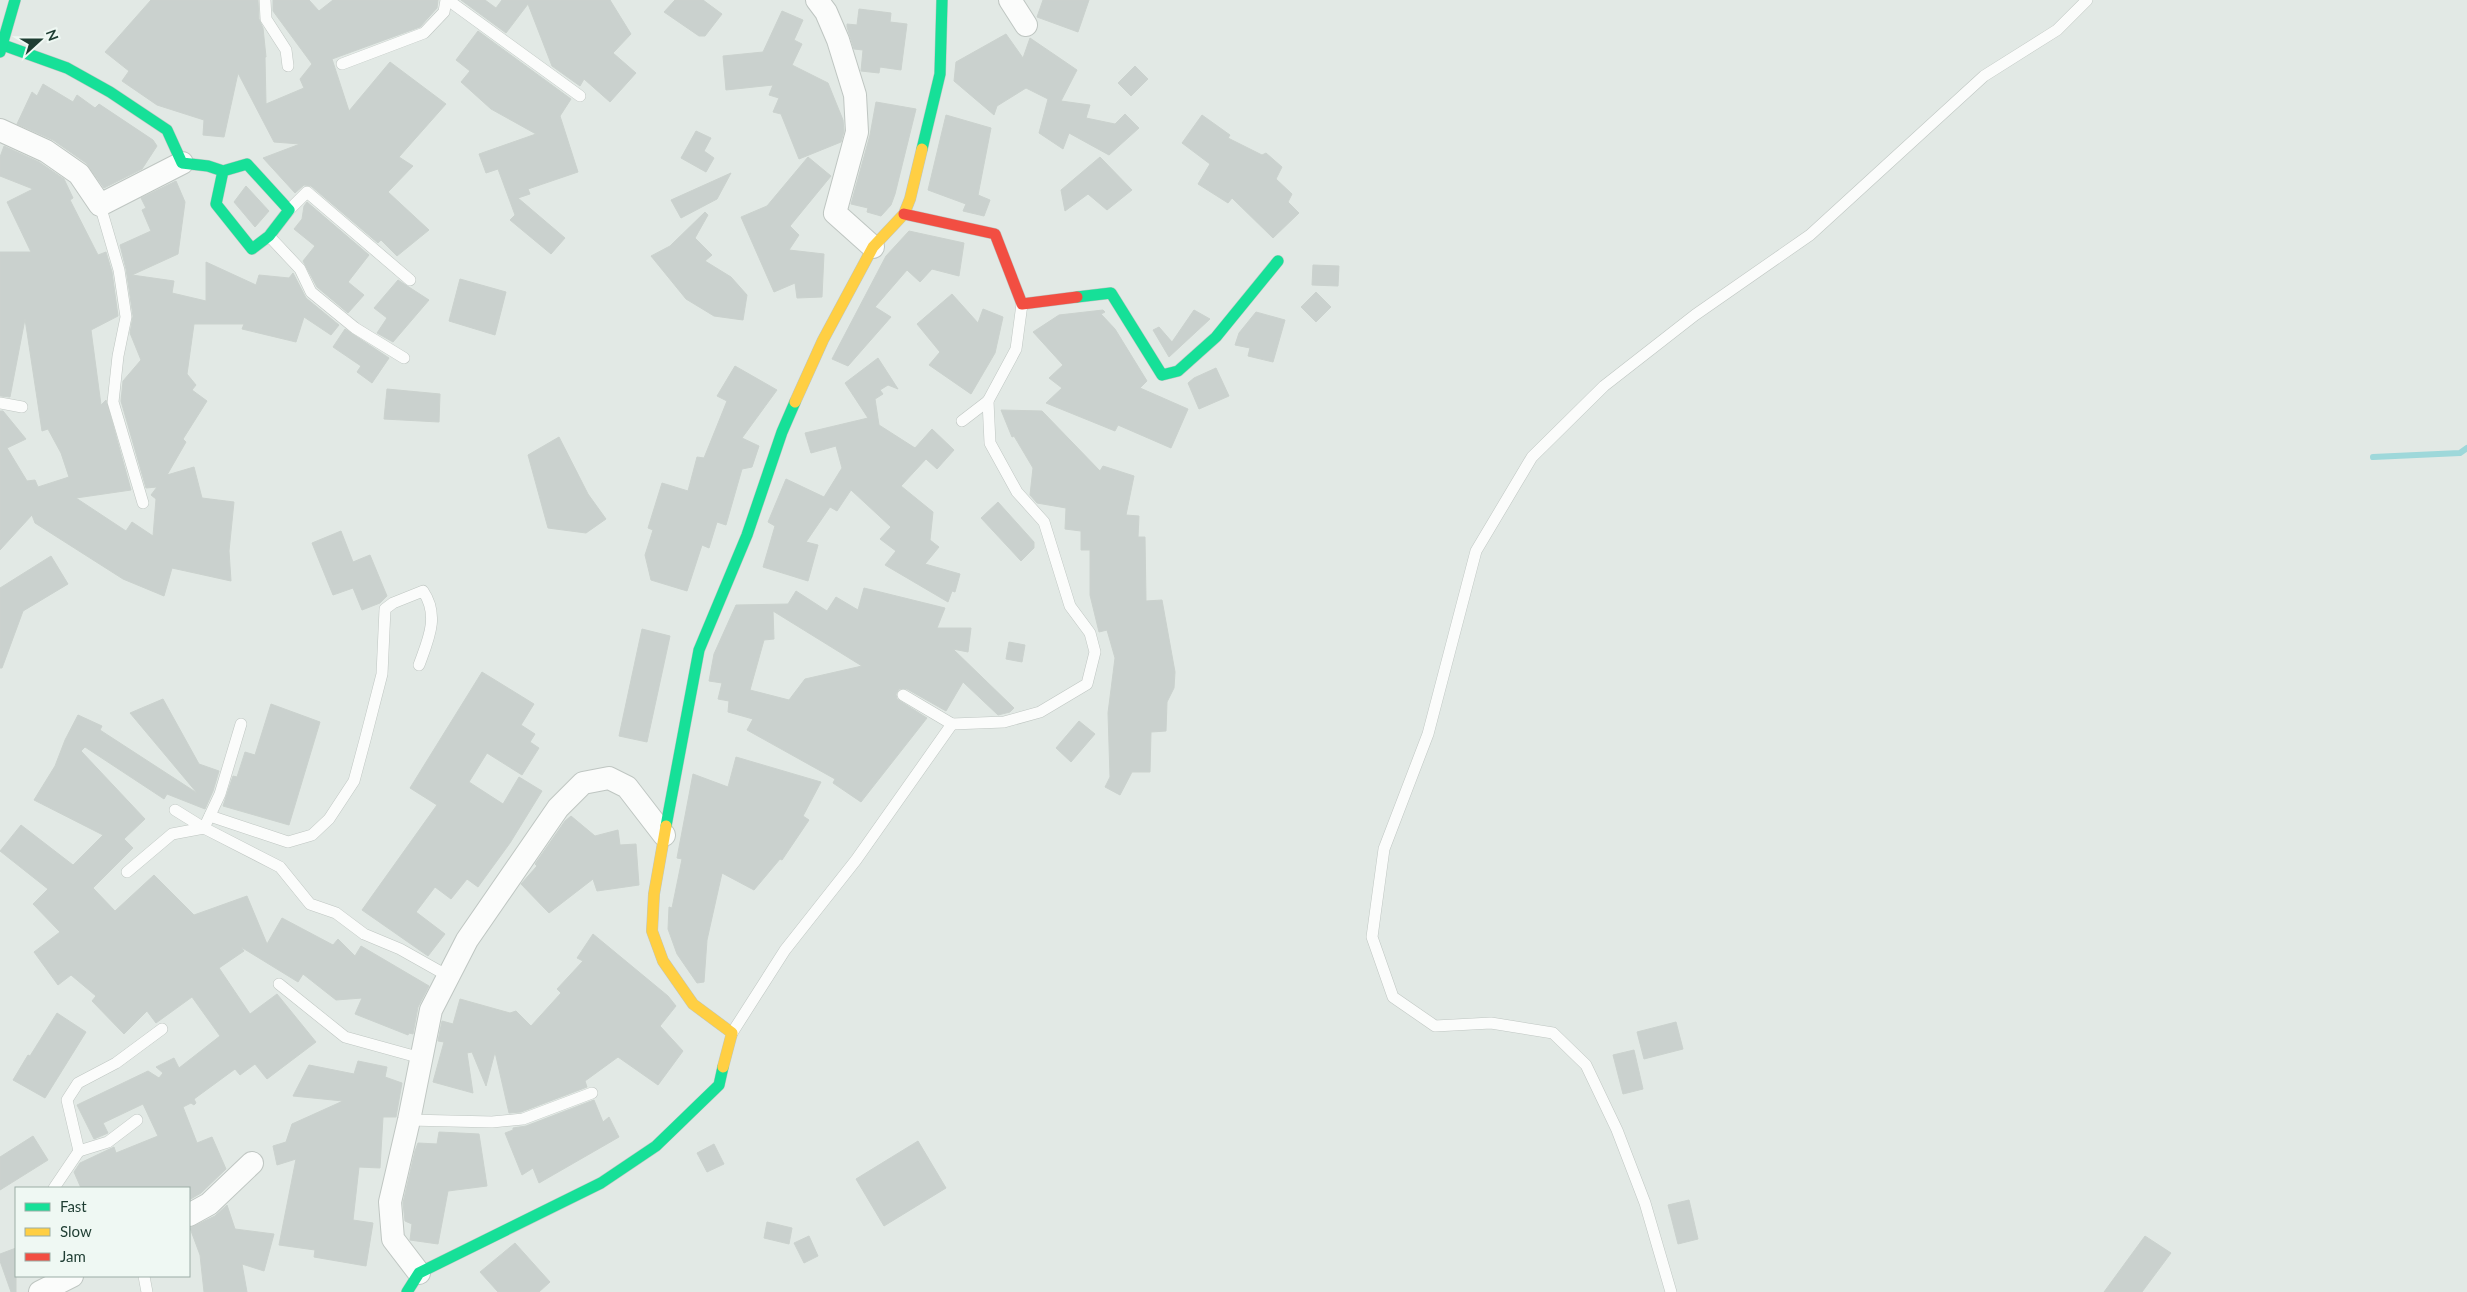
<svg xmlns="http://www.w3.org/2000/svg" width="2467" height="1292" font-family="Lato,sans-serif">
<rect width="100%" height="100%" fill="#e2e9e5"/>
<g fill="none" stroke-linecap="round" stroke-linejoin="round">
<path stroke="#9ed8da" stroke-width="6" d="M2373 457 2460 453 2467 448"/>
</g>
<g fill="#cad1ce" stroke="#cbd2ce" fill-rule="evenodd">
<path d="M151 0H258L259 19 263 28 266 57H265L266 104 304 88 300 79 312 64 273 11V0H309L319 11 333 0H438L437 8 420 27 332 59 349 111 390 62 446 104 399 157 413 166 388 192 429 230 397 256 381 240 378 243 311 186 304 185 295 193 263 158 300 144 274 142 238 73 224 137 203 135 204 120 157 105 122 81 129 71 105 52Z"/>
<path d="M461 0H485L496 8 502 0H610L631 34 613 53 636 73 610 102 584 79 580 86 552 66 528 4 506 33Z"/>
<path d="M675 0H703L722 14 705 36H699L664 12Z"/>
<path d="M1043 0H1089L1078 32 1037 17Z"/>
<path d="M859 9 891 13 890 22 907 24 901 70 880 67 879 73 861 71 863 50 854 49 847 27V24L857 25Z"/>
<path d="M782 11 803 20 794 40 802 44 792 65 828 83 843 120 844 131 841 142 799 159 781 114 773 112 779 98 769 95 773 85 726 90 723 56 763 52Z"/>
<path d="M478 31 571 99 560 116 578 172 528 189 530 194 518 198 565 238 551 254 510 220 515 215 498 169 486 173 479 154 536 134 491 109 461 82 470 71 456 60Z"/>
<path d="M1006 34 1023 58 1030 38 1077 70 1061 101 1090 105 1086 118 1115 124 1125 114 1139 128 1109 155 1069 133 1063 149 1039 133 1048 99 1026 88 997 106 994 115 954 81 956 62Z"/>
<path d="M1135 66 1148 79 1131 96 1118 83Z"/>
<path d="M43 84 73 102 77 95 95 108 99 104 153 140 157 146 142 169 104 188 86 163 53 140 17 124 32 92 37 96Z"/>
<path d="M876 102 916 109 895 194 891 205 881 216 867 212 868 208 851 204 870 135Z"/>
<path d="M946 115 991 128 978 195 990 200 984 216 963 211 966 204 928 190Z"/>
<path d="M1202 115 1230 135 1228 138 1262 155 1266 153 1282 167 1276 179 1292 194 1288 202 1299 213 1273 238 1232 198 1228 203 1198 184 1210 164 1182 143Z"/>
<path d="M696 131 711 138 704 151 714 158 706 172 681 158Z"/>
<path d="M4 146 39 162 64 179 73 198 70 200 98 255 106 252 112 272 118 316 91 330 101 405 106 400 131 490 76 498 126 531 132 522 153 536 156 499 151 495 157 487 146 488 121 401 123 381 141 360 130 333 133 316 126 269 120 245 151 231 142 210 146 208 141 198 176 181 185 202 178 254 132 275 174 281 172 293 206 301V262L256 285 259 275 289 278 293 273 306 298 339 325 331 335 304 317 296 342 242 329 244 324H194L187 374 196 385 192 390 207 401 183 439 186 442 167 475 194 467 202 498 234 502 229 551 231 581 172 568 164 596 123 579 35 523 32 515 0 550V411H3L26 439 7 448 27 481 35 480 38 487 69 477 61 453 48 429 42 431 25 319 10 397 0 396V252H31L7 202 33 189 0 176V157Z"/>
<path d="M808 157 831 176 790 226 799 235 789 250 824 254 822 297 797 298 795 283 774 292 741 217 767 206Z"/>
<path d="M1100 157 1132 190 1107 210 1088 194 1065 211 1061 190Z"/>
<path d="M731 173 717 199 681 218 671 200Z"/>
<path d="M246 186 269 211 255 227 234 202Z"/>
<path d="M307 202 369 255 348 282 364 295 348 313 317 287 303 261 315 246 294 229 302 219 304 206Z"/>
<path d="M705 212 708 215 695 238 712 255 705 261 731 277 747 295 743 320 714 316 686 299 651 256 670 246Z"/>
<path d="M909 231 964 243 959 276 932 269 920 282 907 270 875 307 891 317 848 366 832 359 886 256Z"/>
<path d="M1313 265 1339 266 1338 286 1312 285Z"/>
<path d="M460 279 506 292 495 335 449 321Z"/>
<path d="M398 280 429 300 393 342 377 333 387 318 374 308Z"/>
<path d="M1316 292 1331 307 1316 322 1301 307Z"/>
<path d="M952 294 978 323 983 309 1003 317 995 353 971 394 929 365 940 352 917 324Z"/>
<path d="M1103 310 1105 312 1101 314 1115 329 1147 381 1140 388 1188 409 1171 448 1118 425 1115 431 1046 403 1062 388 1049 378 1063 365 1033 332 1059 315Z"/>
<path d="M1194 310 1210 319 1169 357 1153 330 1159 327 1172 342Z"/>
<path d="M1256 312 1285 320 1273 362 1248 356 1250 348 1235 345 1239 333Z"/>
<path d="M345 329 389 358 372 383 357 372 361 366 333 347Z"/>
<path d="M878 358 898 389 888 385 880 390 883 394 875 399 879 425 915 448 932 429 954 450 937 469 926 459 901 486 933 512 930 540 939 547 925 564 960 574 955 592 952 591 948 602 885 565 896 551 880 539 891 527 851 490 837 511 830 507 806 542 818 545 808 581 763 567 775 526 768 522 786 479 824 497 842 468 836 446 811 453 805 433 868 418 845 383Z"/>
<path d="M735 366 777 390 742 438 759 446 752 467 742 469 726 525 717 522 709 548 702 545 687 591 651 580 645 555 653 530 648 528 662 483 688 491 697 457 704 458 727 401 717 396Z"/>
<path d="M1216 368 1229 396 1199 409 1188 383 1194 378Z"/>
<path d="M387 389 440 394 439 422 384 419Z"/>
<path d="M1001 410 1042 411 1100 471 1103 466 1134 476 1126 515 1139 516 1138 537H1145L1146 601 1162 600 1175 672 1174 688 1167 702 1166 731 1151 732 1150 772H1132L1120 795 1105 787 1110 777 1108 713 1115 658 1107 630 1099 632 1090 595V550H1081V531L1065 529 1066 508 1037 503 1030 495 1033 468 1014 436 1012 437Z"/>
<path d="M559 437 588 494 606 519 586 533 548 528 528 455Z"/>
<path d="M998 502 1034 542V548L1021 561 981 518Z"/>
<path d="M341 531 353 562 370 555 387 596 380 603 362 610 353 588 333 595 312 543Z"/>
<path d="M51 556 68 584 23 611 2 668H0V588Z"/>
<path d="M864 588 945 608 937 628H971L968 652 953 649 1014 708 1010 712 998 715 963 682 946 711 907 689H899L896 694 897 699 927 718 861 802 833 783 835 779 747 730 753 719 728 712 729 701 718 699 722 683 709 681 714 654 736 605 788 604 796 591 827 611 836 597 858 610ZM773 611 862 666 805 679 789 700 750 690 764 640 774 639Z"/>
<path d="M642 629 670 636 647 742 619 736Z"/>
<path d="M1009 642 1025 645 1022 662 1006 659Z"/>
<path d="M482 672 534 704 521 725 535 734 530 742 539 748 522 775 487 753 469 782 503 804 519 777 542 791 510 843 478 887 467 879 451 899 435 887 416 912 445 934 428 956 362 910 437 805 410 788Z"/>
<path d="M163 699 199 764 219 771 213 791 205 809 167 794 164 799 85 747 81 751 145 819 124 839 133 848 93 888 115 911 154 875 194 915 247 896 267 944 282 918 333 945 338 939 355 956 361 946 429 986 418 1007 413 1034 409 1033 408 1035 355 1014 362 998 336 1000 303 974 298 982 241 947 244 951 219 968 250 1014 277 994 316 1042 267 1079 255 1064 240 1075 235 1069 194 1099 196 1103 194 1105 191 1103 183 1107 197 1143 212 1137 226 1169 201 1193 189 1200V1188H81L74 1172 80 1163 114 1147 116 1153 158 1136 143 1104 103 1123 108 1133 94 1139 77 1105 148 1071 159 1078 163 1073 156 1067 174 1058 179 1068 220 1036 192 997 156 1023 147 1011 124 1034 92 1001 96 996 71 975 58 985 34 952 60 932 33 904 48 889 0 851 21 825 73 865 103 835 34 800 55 766 65 740 78 715 102 726 100 730 197 793 130 713Z"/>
<path d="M271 704 320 722 289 825 223 806 233 776 237 777 245 752 255 755Z"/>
<path d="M1079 721 1095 734 1071 762 1056 748Z"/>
<path d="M736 757 821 782 803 816 809 820 782 860 780 859 754 890 722 873 707 940 704 982 697 983 677 954 668 929 669 907 672 908 682 859 677 858 693 774 728 787Z"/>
<path d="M571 816 595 836 618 830 620 845 636 844 639 885 597 891 593 879 549 913 521 884 537 866 535 864 565 821Z"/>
<path d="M593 934 668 996 676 1006 660 1026 683 1051 658 1085 618 1057 585 1081 587 1087 521 1112 509 1113 495 1052 486 1086 472 1052 467 1053 473 1093 433 1082 444 1042 438 1041 442 1021 453 1024 460 999 510 1013 516 1011 531 1026 561 993 557 989 583 961 577 958Z"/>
<path d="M57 1013 86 1032 45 1098 13 1080 28 1055 30 1056Z"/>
<path d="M1676 1022 1683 1049 1644 1059 1637 1032Z"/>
<path d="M1634 1050 1643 1089 1623 1094 1613 1055Z"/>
<path d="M358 1061 387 1067 385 1077 402 1083 396 1117H383L380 1168 359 1167 353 1220 373 1223 366 1266 314 1257 315 1250 279 1245 296 1159 277 1165 273 1146 286 1142 292 1124 343 1101 293 1096 309 1065 354 1074Z"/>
<path d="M594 1100 603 1122 609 1117 619 1137 539 1183 533 1168 522 1175 505 1133 513 1130V1128L526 1126Z"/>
<path d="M439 1132 479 1134 487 1186 448 1191 438 1244 410 1240 412 1224 405 1221 403 1203 415 1151 418 1143 437 1144Z"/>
<path d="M33 1136 48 1160 0 1190V1157Z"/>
<path d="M918 1141 946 1188 884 1226 856 1179Z"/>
<path d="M714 1144 724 1164 707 1172 697 1153Z"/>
<path d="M1689 1200 1698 1239 1678 1244 1668 1205Z"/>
<path d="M227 1205 235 1229 274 1234 264 1271 242 1264 247 1292H204L200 1255 190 1228 215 1216Z"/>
<path d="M767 1222 792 1228 789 1244 764 1238Z"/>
<path d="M809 1236 818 1256 804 1263 794 1243Z"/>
<path d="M2145 1236 2171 1253 2142 1292H2104Z"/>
<path d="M515 1243 550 1282 539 1292H498L480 1272Z"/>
<path d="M16 1248V1292H11L0 1261V1254Z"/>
</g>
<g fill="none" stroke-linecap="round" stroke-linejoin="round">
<g stroke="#bfc6c2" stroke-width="12">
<g id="lane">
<path d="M265 0 266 19 286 50 288 66"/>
<path d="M448 0 580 96"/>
<path d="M342 64 424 33 444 12 446 0"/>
<path d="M100 205 119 270 126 317 118 356 113 402 143 503"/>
<path d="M289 210 307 192 410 280"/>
<path d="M269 236 300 269 311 292 355 328 404 358"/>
<path d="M0 403 22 407"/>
<path d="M962 421 988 401"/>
<path d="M952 724 1004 722 1040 712 1087 684 1095 652 1090 633 1070 606 1044 522 1017 492 990 443 988 401 1016 349 1022 304"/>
<path d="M175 810 204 828 220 794 241 724"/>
<path d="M210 816 288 842 312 835 329 819 354 781 365 740 382 674 385 609 393 603 423 591C440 616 428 640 419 665"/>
<path d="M127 872 172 834 204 828 280 867 310 904 336 913 364 934 400 949 448 976"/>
<path d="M279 984 345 1037 421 1058"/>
<path d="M732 1033 785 950 856 860 952 724 903 695"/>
<path d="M409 1120 492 1122 523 1119 592 1093"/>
<path d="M79 1151 108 1142 137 1120"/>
<path d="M54 1188 79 1151 67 1100 78 1083 116 1063 162 1029"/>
<path d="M144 1276 147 1292"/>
<path d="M1671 1292 1645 1203 1617 1130 1586 1065 1553 1033 1491 1023 1435 1026 1393 997 1372 937 1384 849 1428 734 1476 551 1532 457 1604 386 1695 315 1810 235 1984 76 2057 30 2087 0"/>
</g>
</g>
<g stroke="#bfc6c2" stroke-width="24">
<g id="street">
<path d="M817 0 826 12 838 40 855 95 857 132 835 213 873 247"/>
<path d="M1010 0 1026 25"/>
<path d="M0 130 46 151 79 174 100 205 182 163"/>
<path d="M189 1215 209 1204 252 1163"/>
<path d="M419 1273 393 1239 390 1202 409 1120 431 1010 467 940 558 808 583 783 609 778 627 787 664 835"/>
<path d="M40 1292 72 1276"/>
</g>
</g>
<g stroke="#bdc6c2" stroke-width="12">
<g id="fast">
<path d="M3 45 67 68 110 92 167 130 182 163 208 166 223 171 247 164 289 210 269 236 252 249 216 204 223 171"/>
<path d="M0 52 15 0"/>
<path d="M922 149 940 74 942 0"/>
<path d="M1077 297 1111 293 1162 375 1178 371 1216 337 1278 261"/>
<path d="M666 826 699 650 747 535 782 432 795 402"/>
<path d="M407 1292 419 1273 601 1183 656 1146 719 1085 723 1067"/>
</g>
</g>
<g stroke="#bdc6c2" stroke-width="12">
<g id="slow">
<path d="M795 402 823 340 873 247 904 214 910 199 922 149"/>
<path d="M666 826 654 894 652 931 663 961 693 1004 732 1033 723 1067"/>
</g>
</g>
<g stroke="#bdc6c2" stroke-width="12">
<path id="jam" d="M904 214 995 234 1022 304 1077 297"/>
</g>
<use href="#lane" stroke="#fbfcfb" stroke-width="11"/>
<use href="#street" stroke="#fbfcfb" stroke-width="22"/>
<use href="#fast" stroke="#16e098" stroke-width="11"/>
<use href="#slow" stroke="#ffcf43" stroke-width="11"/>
<use href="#jam" stroke="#f24e42" stroke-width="11"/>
</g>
<rect x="15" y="1187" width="175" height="90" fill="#eff8f3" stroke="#9bada6"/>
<rect x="25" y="1203" width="25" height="8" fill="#16e098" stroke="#9bada6"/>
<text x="60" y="1212" font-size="15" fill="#1e3d32">Fast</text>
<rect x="25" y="1228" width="25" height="8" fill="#ffcf43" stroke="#9bada6"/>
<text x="60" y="1237" font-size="15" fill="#1e3d32">Slow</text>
<rect x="25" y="1253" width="25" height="8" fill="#f24e42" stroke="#9bada6"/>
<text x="60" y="1262" font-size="15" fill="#1e3d32">Jam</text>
<g transform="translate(40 40) rotate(69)" stroke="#eff8f3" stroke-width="4" paint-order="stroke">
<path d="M0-4L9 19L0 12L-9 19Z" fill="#1e3d32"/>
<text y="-8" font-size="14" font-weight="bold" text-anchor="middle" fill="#1e3d32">N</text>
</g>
</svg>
